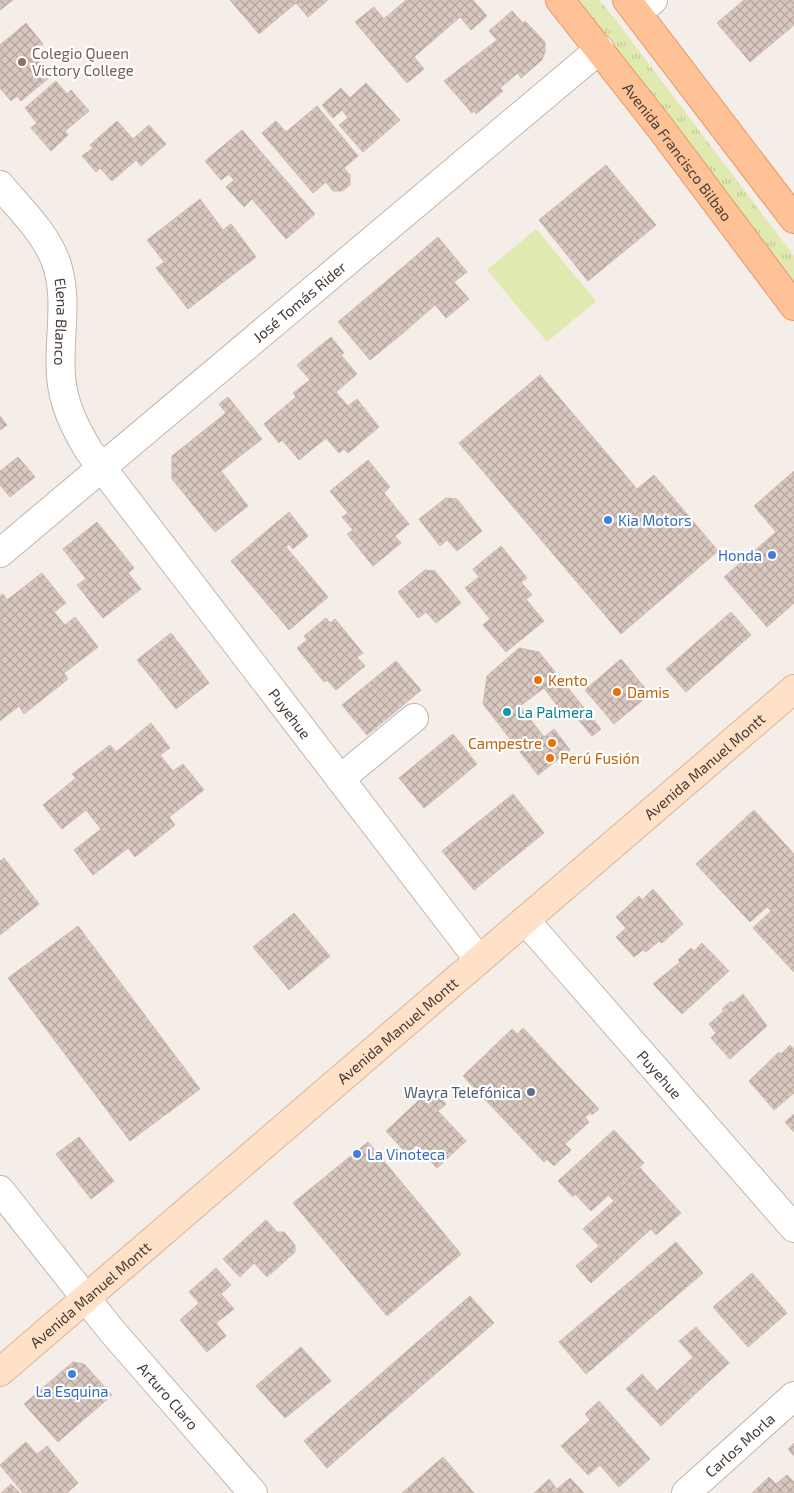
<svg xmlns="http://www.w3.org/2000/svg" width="794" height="1493" font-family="'Exo 2',sans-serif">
<defs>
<pattern id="grass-tufts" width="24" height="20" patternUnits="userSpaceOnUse" patternTransform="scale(1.25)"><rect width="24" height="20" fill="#e0e9b0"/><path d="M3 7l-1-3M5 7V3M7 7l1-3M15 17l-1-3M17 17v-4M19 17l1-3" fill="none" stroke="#c2c998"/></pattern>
<pattern id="building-cross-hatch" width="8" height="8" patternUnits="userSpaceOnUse" patternTransform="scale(1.25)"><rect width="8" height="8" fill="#d9c8c0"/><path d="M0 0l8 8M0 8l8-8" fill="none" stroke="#b2a49d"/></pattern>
</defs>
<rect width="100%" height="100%" fill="#f4ede8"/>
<path fill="url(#grass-tufts)" d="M580 0H599L611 14 794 256V280Z"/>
<path fill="#e0e9b0" d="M536 229 596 301 547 342 487 270Z"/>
<g fill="url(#building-cross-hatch)" stroke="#d1bab0">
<path d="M0 0H13L0 10Z"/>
<path d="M230 0H328L308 17 296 3 259 34Z"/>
<path d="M406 0H473L487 16 471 30 460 17 414 57 424 69 407 83 355 22 374 7 384 19Z"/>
<path d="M744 0H794V25L750 62 717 23Z"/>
<path d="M512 11 523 23 525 21 545 42V52L542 60 521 78 518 73 500 88 503 91 476 114 474 111 472 113 444 81 497 40 489 31Z"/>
<path d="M26 23 43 44 32 54 51 76 21 101 17 96 11 101 0 88V45Z"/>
<path d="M56 81 67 94 71 90 89 111 65 131 68 135 51 151 31 128 37 123 25 108Z"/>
<path d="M366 83 400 120 363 152 339 125 348 118 342 110 333 118 322 105 341 88 350 98Z"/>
<path d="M317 106 358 156 344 168 350 175V185L342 191H333L326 182 313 193 262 133 276 121 286 132Z"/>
<path d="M117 121 133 139 149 125 166 144 141 166 136 160 112 181 100 168 96 172 82 156 93 148 90 145Z"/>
<path d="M242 130 315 214 286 239 252 199 244 207 226 187 234 180 229 174 221 180 205 161Z"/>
<path d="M606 165 656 225 588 281 539 220Z"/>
<path d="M200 199 223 230 231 224 256 257 188 309 156 268 164 262 147 240Z"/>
<path d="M438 237 467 272 454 282 469 299 446 318 403 267Z"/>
<path d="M403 267 435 305 403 333 370 295Z"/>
<path d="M370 295 403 333 370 360 338 322Z"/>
<path d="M331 337 344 353 341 355 357 374 336 392 348 406 357 399 379 427 348 453 344 449 339 453 326 438 299 460 282 440 279 443 264 424 296 397 293 393 310 380 297 365Z"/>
<path d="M540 375 637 489 654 475 718 551 621 634 459 443Z"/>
<path d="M228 397 262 439 221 471 248 506 215 532 172 479V456L226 413 219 404Z"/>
<path d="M0 416 7 425 0 430Z"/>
<path d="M18 457 35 477 10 497 0 485V471Z"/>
<path d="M368 460 390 487 384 493 409 524 395 536 401 543 373 566 347 534 353 530 342 517 348 513 330 491Z"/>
<path d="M794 471V603L767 627 724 577 776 532 754 506Z"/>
<path d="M446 498 457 499 482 531 457 551 447 540 440 546 419 519Z"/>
<path d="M289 512 308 536 293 549 289 544 286 547 328 597 289 630 231 561Z"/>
<path d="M97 522 134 568 128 573 141 589 103 618 77 585 86 579 63 549Z"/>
<path d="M501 546 527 578 521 582 532 595 526 599 544 621 506 652 483 625 490 619 465 588 479 577 473 569Z"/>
<path d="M425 570 435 571 461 603 436 623 426 612 418 618 398 592Z"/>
<path d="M42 573 66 603 54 612 65 625 75 617 98 647 64 673 68 679 24 714 19 706 0 721V596L3 594 7 600Z"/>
<path d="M731 612 751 635 686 692 666 669Z"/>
<path d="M326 618 330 623 335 619 363 653 357 657 365 666 336 690 327 680 324 682 297 648 307 640 304 636Z"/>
<path d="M171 633 191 659 157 685 137 660Z"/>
<path d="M519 648 539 652 601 729 592 736 572 712 561 711 544 688 520 706 544 737 554 729 570 750 538 775 483 704 487 676Z"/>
<path d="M191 659 209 683 176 709 157 685Z"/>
<path d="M621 659 650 694 614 724 585 690Z"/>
<path d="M396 661 421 690 395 712 370 682Z"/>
<path d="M370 682 395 712 367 735 342 705Z"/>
<path d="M151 723 170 748 160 755 173 771 183 764 204 790 169 817 175 825 135 857 128 848 93 875 74 850 101 829 86 810 62 829 43 805 76 778 72 774 110 745 116 752Z"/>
<path d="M453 734 477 764 452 785 427 755Z"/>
<path d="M427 755 452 785 424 808 399 778Z"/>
<path d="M513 794 544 833 474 890 442 851Z"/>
<path d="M754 810 794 854V972L753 928 771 911 767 907 750 922 696 864Z"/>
<path d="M4 858 39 904 0 935V861Z"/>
<path d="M653 889 683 924 662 943 659 941 646 952 643 950 634 957 616 937 626 928 616 917 639 896 642 900Z"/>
<path d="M294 913 330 956 289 990 253 947Z"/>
<path d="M78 926 200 1089 130 1141 8 978Z"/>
<path d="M702 943 729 971 682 1014 653 984 680 962 678 960 691 948 694 951Z"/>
<path d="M743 994 767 1026 730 1059 711 1038 716 1033 709 1024 724 1011 722 1009 731 1001 733 1003Z"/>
<path d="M523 1028 599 1109 592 1115 590 1113 585 1117 589 1122 565 1144 571 1150 554 1166 547 1159 544 1162 463 1076 512 1029 517 1034Z"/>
<path d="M790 1045 794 1049V1093L774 1110 749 1081 779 1052 781 1054Z"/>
<path d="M432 1088 446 1104 438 1111 466 1141 437 1168 416 1145 407 1154 386 1131Z"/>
<path d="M794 1114V1132L785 1122Z"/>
<path d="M614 1130 644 1163 591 1211 575 1194 573 1197 558 1181Z"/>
<path d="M79 1137 114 1181 91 1199 56 1154Z"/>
<path d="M368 1142 461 1254 387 1316 293 1203Z"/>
<path d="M640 1168 681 1213 656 1235 651 1229 591 1283 576 1266 599 1246 583 1229 614 1201 609 1196Z"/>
<path d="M266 1220 277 1232H284L295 1245V1252L267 1277 254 1263 240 1277 223 1259Z"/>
<path d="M676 1242 703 1273 586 1374 559 1342Z"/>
<path d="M216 1268 231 1285 221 1294 234 1309 216 1323 226 1336 207 1352 180 1320 199 1303 189 1292Z"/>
<path d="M752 1273 787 1313 748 1347 713 1307Z"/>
<path d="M470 1296 494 1323 327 1468 304 1441Z"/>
<path d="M696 1327 729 1363 694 1395 675 1374 693 1357 679 1341Z"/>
<path d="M301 1347 331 1381 285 1418 256 1386Z"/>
<path d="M73 1362 84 1364 112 1395 58 1442 24 1404Z"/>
<path d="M642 1374 657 1391 675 1374 694 1395 661 1426 626 1389Z"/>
<path d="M599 1401 650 1459 619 1487 600 1465 588 1475 561 1446 590 1420 585 1414Z"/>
<path d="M26 1442 37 1454 47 1446 78 1483 67 1493H23L0 1465Z"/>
<path d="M794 1443V1456L788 1449Z"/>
<path d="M443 1457 474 1493H402Z"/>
<path d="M787 1475 794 1482V1493H752L769 1477 776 1484Z"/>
<path d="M570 1478 584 1493H534L549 1479 557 1489Z"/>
<path d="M11 1484 20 1493H1Z"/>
</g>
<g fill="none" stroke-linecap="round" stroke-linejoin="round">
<g stroke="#c3b5ad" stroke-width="30">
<g id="street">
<path d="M638 13 653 0"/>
<path id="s1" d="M0 185C20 209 45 232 56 262 69 299 58 338 61 376 63 404 75 428 89 451L479 960"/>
<path id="s2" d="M0 553 600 49"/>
<path d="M340 779 414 718"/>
<path id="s3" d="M525 920 794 1228"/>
<path id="s4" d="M0 1190 111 1330 253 1493"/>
<path id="s5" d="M686 1493 794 1396"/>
</g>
</g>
<g stroke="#d8b499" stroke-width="30">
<g id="secondary">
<path id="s6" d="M0 1372 794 689"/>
</g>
</g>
<g stroke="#e69864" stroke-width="30">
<g id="primary">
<path id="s7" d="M560 0 659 126 794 306"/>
<path d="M627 0 794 219"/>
</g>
</g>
<use href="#street" stroke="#fff" stroke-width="28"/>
<use href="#secondary" stroke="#ffe1c7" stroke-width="28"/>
<use href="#primary" stroke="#ffc196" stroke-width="28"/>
</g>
<circle fill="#8d6e63" stroke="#fff" stroke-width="2" cx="22" cy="62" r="5"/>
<g fill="#3f7fe0" stroke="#fff" stroke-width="2">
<circle cx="608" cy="520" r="5"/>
<circle cx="772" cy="555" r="5"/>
<circle cx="357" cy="1154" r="5"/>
<circle cx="72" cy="1374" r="5"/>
</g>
<g fill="#e8710a" stroke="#fff" stroke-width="2">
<circle cx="538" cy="680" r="5"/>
<circle cx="617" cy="692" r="5"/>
<circle cx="552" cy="743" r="5"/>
<circle cx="550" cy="758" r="5"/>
</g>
<circle fill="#0f9aa8" stroke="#fff" stroke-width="2" cx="507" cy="712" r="5"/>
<circle fill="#5c6f8a" stroke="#fff" stroke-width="2" cx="531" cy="1092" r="5"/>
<g text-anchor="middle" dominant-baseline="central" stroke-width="4.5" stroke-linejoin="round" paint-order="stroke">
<g font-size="15" fill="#785e54" stroke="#fff" text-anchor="start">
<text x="32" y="53">Colegio Queen<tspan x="32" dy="17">Victory College</tspan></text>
</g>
<g font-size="15" fill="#483c36" stroke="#fff">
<text stroke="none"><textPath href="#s7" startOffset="192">Avenida Francisco Bilbao</textPath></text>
<text stroke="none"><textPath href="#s2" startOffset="391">José Tomás Rider</textPath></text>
<text stroke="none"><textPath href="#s1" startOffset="156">Elena Blanco</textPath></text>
<text stroke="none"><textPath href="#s1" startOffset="622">Puyehue</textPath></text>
<text stroke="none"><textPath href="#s6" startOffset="929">Avenida Manuel Montt</textPath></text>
<text stroke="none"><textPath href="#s6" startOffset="524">Avenida Manuel Montt</textPath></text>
<text stroke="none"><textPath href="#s3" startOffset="205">Puyehue</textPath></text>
<text stroke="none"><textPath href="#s6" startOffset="119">Avenida Manuel Montt</textPath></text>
<text stroke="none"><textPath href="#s4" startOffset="266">Arturo Claro</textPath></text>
<text stroke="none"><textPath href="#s5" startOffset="72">Carlos Morla</textPath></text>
</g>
<g font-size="15" fill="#366cbe" stroke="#fff" text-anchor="start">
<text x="618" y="520">Kia Motors</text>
<text x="762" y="555" text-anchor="end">Honda</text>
<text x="367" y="1154">La Vinoteca</text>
<text x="72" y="1391" text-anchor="middle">La Esquina</text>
</g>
<g font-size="15" fill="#c56008" stroke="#fff" text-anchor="start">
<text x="548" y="680">Kento</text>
<text x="627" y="692">Damis</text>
<text x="542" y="743" text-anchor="end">Campestre</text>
<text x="560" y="758">Perú Fusión</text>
</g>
<g font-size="15" fill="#0d838f" stroke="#fff" text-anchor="start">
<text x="517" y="712">La Palmera</text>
</g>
<g font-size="15" fill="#4e5e75" stroke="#fff" text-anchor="end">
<text x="521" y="1092">Wayra Telefónica</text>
</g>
</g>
</svg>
